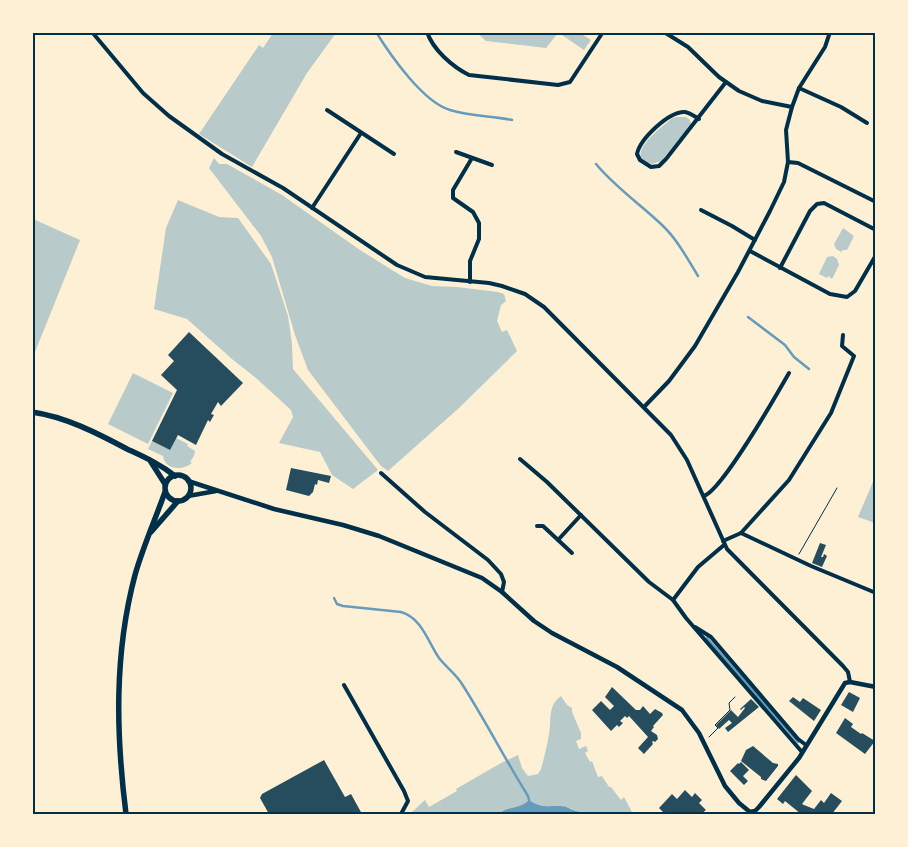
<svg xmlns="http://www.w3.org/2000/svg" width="908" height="847" font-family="Lato,sans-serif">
<rect width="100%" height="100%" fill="#fdf0d5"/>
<g fill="#b9caca">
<path d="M273 33H336L307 73 252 167 199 134 259 45 263 48Z"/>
<path d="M477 33H558L546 48 486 41Z"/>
<path d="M559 33H580L591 40 584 50Z"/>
<path d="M676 117H686L690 120 691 124 661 161 652 164C621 157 662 127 671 119Z"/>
<path d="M214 158 219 164H227L282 195 360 250 405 278 432 286 457 287 498 292 504 294 506 301 501 305 497 321 502 332 507 330 517 351 459 408 388 471 381 466 371 453 308 370 295 335 272 257 261 236 209 168Z"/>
<path d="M178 200 219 217 238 218 271 264 288 316 292 344 293 369 378 470 353 489 332 475 320 452 279 443 293 417 291 410 256 378 232 359 187 319 154 309 166 228Z"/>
<path d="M33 219 80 240 33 357Z"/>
<path d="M843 228 854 236 847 250H843L841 252 836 249 834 244Z"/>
<path d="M833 256 837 259 839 265 832 279 828 276 827 278 819 274 827 257Z"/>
<path d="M133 373 173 393 148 444 108 424Z"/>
<path d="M176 438 188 444 187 446 195 451 194 456 190 462 192 463C182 471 165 470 163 456L148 449 152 441 170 450Z"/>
<path d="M875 477 876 523H875L858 517Z"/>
<path d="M561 696 567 705 572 708V712L581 733V739L576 741 579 749 586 746 588 751 585 753 590 762 592 761 598 777 602 776 609 787H611L621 800 624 797 633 814H600L578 812 570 808 560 806 552 807 536 805 523 806 502 811 498 814H410L425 800 429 807 457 791 456 789 501 763 518 755 522 768 528 776 538 774 541 769C544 758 547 746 549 734 552 720 547 706 561 696Z"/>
</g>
<path fill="#669bbc" d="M529 800C540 808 548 806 560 806 568 806 573 811 580 812 587 813 593 812 600 814H498C507 806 519 810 529 800Z"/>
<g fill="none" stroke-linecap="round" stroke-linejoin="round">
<g stroke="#669bbc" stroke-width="2.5">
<path d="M376 32C391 56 423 102 450 110 469 116 491 116 512 120"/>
<path d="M596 164C615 187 640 204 662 225 677 239 687 258 698 276"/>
<path d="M748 317 785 345 794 357 809 369"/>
<path d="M334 598 337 604 343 606 401 612C422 618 428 642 439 658 446 667 456 674 462 684 485 720 505 759 528 796L529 800"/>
<path d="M707 638 798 742"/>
</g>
</g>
<g fill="#264d5e">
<path d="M189 332 243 383 221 406 218 402 211 414 214 415 210 422 208 420 196 445 178 435 170 450 152 441 177 390 161 375 174 361 168 355Z"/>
<path d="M291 468 331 476 329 483 318 480 317 485 315 484 313 492 309 496 286 490Z"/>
<path d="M820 543 826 545 821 557H823L824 554 827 556 822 567 812 563Z"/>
<path d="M612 687 636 710H640L643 706 650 714 655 709 662 713 663 715 653 726 654 727 651 731 657 735 658 739 655 742 653 741 652 742 653 744 644 754 638 748 648 737 629 716 627 718 625 716 620 721 623 723 619 727 617 725 611 731 592 710 601 701 610 710 614 706 605 697Z"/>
<path d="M849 692 860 698 853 712 841 705Z"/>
<path d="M793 697 800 702 803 698 821 710 814 721 789 701Z"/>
<path d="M751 699 759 707 728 732 725 728 732 723 729 720 719 729 716 725 731 710 738 717 745 708 744 707 741 710 740 709Z"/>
<path d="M845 718 853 724 851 727 861 734 862 733 875 741 865 754 836 733Z"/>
<path d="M753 746 773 763 778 764V766L766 781 761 779V777L741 761 746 750Z"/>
<path d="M324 760 345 797 351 794 362 814H269L260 798 262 794Z"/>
<path d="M741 762 749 770 743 776 748 781 744 785 730 771 738 763 739 764Z"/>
<path d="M796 775 812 791 802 804 804 805 814 809 821 800 824 803 831 793 842 801 832 814H801L785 801 783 804 777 799Z"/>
<path d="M685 790 692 797 695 793 702 800 699 803 706 810 701 814H661L663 812 659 808 672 794 677 799Z"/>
</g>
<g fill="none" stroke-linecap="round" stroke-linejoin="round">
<g stroke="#003049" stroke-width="1">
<path d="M799 554 837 488"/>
<path d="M709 737 718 728 715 725 730 710 729 703 735 697"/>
</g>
<g stroke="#003049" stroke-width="4">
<path d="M92 32 143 93 169 116 222 154 283 188 397 265 425 277 489 283 502 286 525 294 544 307 671 435 687 460 727 549 843 666 848 672 850 682"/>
<path d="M427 32C433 50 453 67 469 75L558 85 570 82 603 32"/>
<path d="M664 32 688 47 719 77 739 91 762 101 792 107"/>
<path d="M799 88 841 107 867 123"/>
<path d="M327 110 394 154"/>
<path d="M699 119C694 116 690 113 685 112 669 111 640 139 637 154L640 160 651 167 659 166 666 159 726 82"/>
<path d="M456 152 492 165"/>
<path d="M788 162 798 163 876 202"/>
<path d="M312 208 361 133"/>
<path d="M701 210 732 226 755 240"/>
<path d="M750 251 830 294 847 297 855 291 876 255"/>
<path d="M780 268 810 211 817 204 824 203 876 230"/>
<path d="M470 282V261L479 239V223L473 212 453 198V190L472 158"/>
<path d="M644 407 669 381 695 346 738 272 770 211 784 182 788 162 786 130 792 107 799 88 825 47 830 32"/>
<path d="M520 459 547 482 649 582 673 600 686 618 802 752"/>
<path d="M381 473 425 512 488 560 501 574 504 582 502 592"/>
<path d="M704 496C722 490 777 394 789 373"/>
<path d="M537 526H543L572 553"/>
<path d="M741 533 811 566 876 593"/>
<path d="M558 540 581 515"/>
<path d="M723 541 741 533 789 480 831 413 854 356 842 346 843 335"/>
<path d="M673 600 698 567 724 545"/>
<path d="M695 627 711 637 798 739 806 745"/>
<path d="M344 685 404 791 408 801 401 814"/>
</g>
<g stroke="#003049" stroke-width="4.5">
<path d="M188 481 274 509 343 525 379 536 482 578 502 592 534 621 552 633 617 667 682 710 699 733 725 786 739 803 750 812"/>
<path d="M188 496 216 491"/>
<path d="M750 812 755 811 759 807 799 758 845 683 850 682 876 687"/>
</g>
<g stroke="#003049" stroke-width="5.5">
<path d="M32 412C66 417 97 433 127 449 144 457 160 464 175 476"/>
<path d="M151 462 165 484"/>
<circle cx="178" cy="488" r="13"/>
<path d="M151 532 178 501"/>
<path d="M126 814C116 734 114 654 135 575 143 547 155 520 165 492"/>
</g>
</g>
<rect width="908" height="847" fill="none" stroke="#fdf0d5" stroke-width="68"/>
<rect x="34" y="34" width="840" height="779" fill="none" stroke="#003049" stroke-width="2"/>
</svg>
